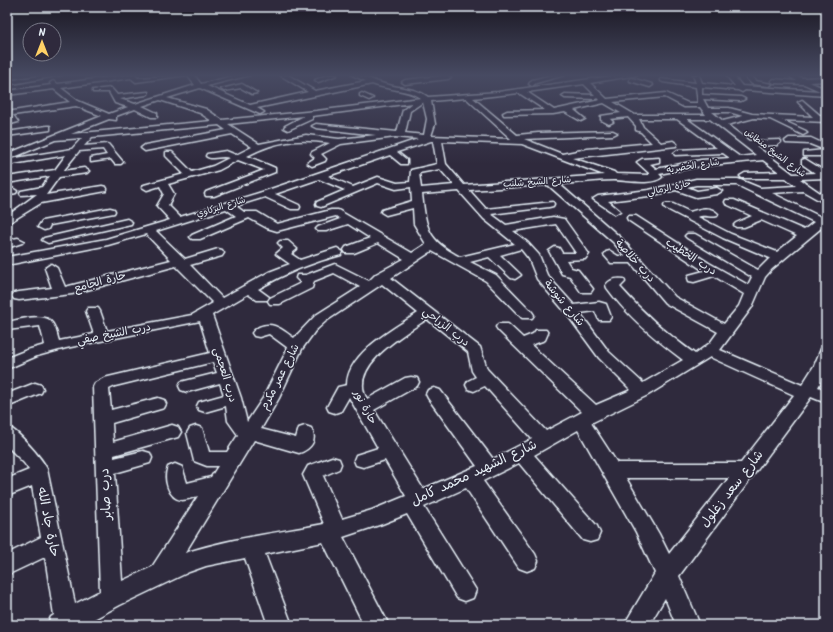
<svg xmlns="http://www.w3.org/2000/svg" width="833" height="632" font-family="Kalam,'Playpen Sans Arabic',sans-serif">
<rect width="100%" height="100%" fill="#2f2a3d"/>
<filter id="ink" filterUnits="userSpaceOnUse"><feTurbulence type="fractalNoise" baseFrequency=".025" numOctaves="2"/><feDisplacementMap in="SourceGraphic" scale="8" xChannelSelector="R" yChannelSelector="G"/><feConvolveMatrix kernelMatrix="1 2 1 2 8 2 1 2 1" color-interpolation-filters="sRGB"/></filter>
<g filter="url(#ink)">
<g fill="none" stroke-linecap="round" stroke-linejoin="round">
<g stroke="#e8f1f8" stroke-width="3">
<g id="minor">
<path d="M45 75H61L7 85V81Z"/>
<path d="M124 75H135L138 78 187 75 136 82 131 78 61 88 78 101 109 114 128 107 115 103 109 92H93V90L111 88 117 95 148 92V94L146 95 120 99 135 104 195 85 187 75H194L201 84 237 75H250L207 86 250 105 308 92 280 75H288L315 91 366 81 352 75C366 75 376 83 389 85 403 89 416 88 428 97L498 92 619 75H637L590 83 607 99 666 93 688 103H698L696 87 663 82 661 81V79L696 83 693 75H699L702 83 735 86 726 75H733L742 86 820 91 804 84 774 83 771 81 774 79 797 81 787 75H796L802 78 826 77V81L809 82 826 89V96L745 90 742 92 738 90 702 87V95L741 97 745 99 741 101 703 99 708 108H729L752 114 813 117 798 102 802 100 823 118H826V122L782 120 806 131 807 133 803 135 770 119 754 118 727 125 749 141 780 140 781 142 777 145 756 146 793 174 815 173 802 164V160L805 159 826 172V178L800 179 826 197V204L803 191 772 193 821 217 826 215V224L772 269 765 277 752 307 720 350 802 385 814 366 821 349 826 347V372L818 387 826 390V403L811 397 679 576 700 625H676L665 598 649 625H624L655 573 636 532 578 430 534 455 597 526 600 533 597 540 590 542 583 540 519 463 483 481 535 554 538 561 535 568 527 571 519 568 466 488 424 507 476 590 473 598 465 601 457 598 407 514 382 524 343 537 389 625H364L323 542 265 554 292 625H268L245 558 206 566 189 572 120 605 83 625H47L51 617 54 615 45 557 7 575V554L41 537 32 486 7 496V479L29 470 24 463 7 446V426C17 430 42 458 47 469L75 604 100 591 93 387 95 383 104 378 210 353 200 321 66 348 37 356 7 369V358L27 350 45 345 40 326 7 330V322C18 320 46 312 52 323 56 328 57 335 59 341L94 334 86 311 88 308H98L100 311 107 331 192 315 213 303 176 266 72 294 19 300 14 299 12 296 14 293 19 292 52 288 45 268 51 264 57 268 65 287 171 260 146 234 108 245 7 265V257L106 239 170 220 157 206 164 194 160 186 147 190 142 187 144 185 184 174 166 156V152H172L192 172 213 166 229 158C221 155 212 161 206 156L207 154 226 151 236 155 252 147 232 134 145 151 141 148 145 145 226 130 219 125 92 137 84 146 108 144 123 162 121 164H115L111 159 91 162V158L107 155 103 149 79 151 63 171 84 168 89 171 87 173 59 177 46 195 102 186 106 187 107 189 106 191 41 203 7 224V216L37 194 21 195 20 193 21 191 42 187 50 176 7 183V177L55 170 66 155 13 164 8 161 10 159 72 149 82 138 55 140 7 160V154L102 116 76 106 13 115 18 122 11 124 7 118V112L70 102 54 89 7 95V91L51 85 50 83 53 81 58 84ZM372 84C387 90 408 89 421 98L316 111 222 120 206 109 167 98 200 88 260 114 264 112 257 108ZM584 84 595 95 565 94 562 96 565 98 595 99 598 98 600 100 554 110 527 92ZM519 93 545 110 507 111 503 113 504 115 553 114 565 112 581 121 585 119 574 110 604 103 621 113 601 116V120L609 124 613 122 610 119 628 117 636 126V130L641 132 652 143 587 149 562 154 524 139 613 135 617 133 613 131 538 133 517 135 473 98ZM665 97 684 107H700L706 115H635L613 102ZM466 98 510 138 511 139 431 136 435 124 431 101ZM160 100 200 113 212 121 71 134 109 119 116 120V116L135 109 151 117H157V113L142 106ZM423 102 427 119 424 135 405 133 410 111ZM412 103 403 110 397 132 316 124 312 126 316 128 376 135 339 139 306 135 259 144 228 124 304 116 285 126 284 128 288 130 312 119V116ZM712 112H729L743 116 723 121ZM639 119H677L717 148 678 150 674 153 675 155 723 153 730 158 701 160 656 169 650 164 659 162V158L642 159 637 162 649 173V175L616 174 614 172 572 158 676 146 677 144 673 141 661 143 643 127ZM687 119H710L756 155 740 157ZM395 137 418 139 262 192 180 217 168 205 174 194 168 184 219 170 238 160 264 170 206 192 205 194 206 196H214L275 172V168L247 156C276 141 298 138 330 143L312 152 311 154 315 158 307 163 312 166 325 161 326 159 321 154 341 144ZM431 141H433L437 164 411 170 410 182 397 183 378 177 353 187 328 176 390 155 401 164H407V160L397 152ZM442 141 522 144 604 175 464 185 446 164ZM763 160 779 172 745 173 740 176 742 178H786L796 186 760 188 738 179H696L649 190 598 196 593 199 615 214 620 211 608 201 649 196 676 190 696 197 717 194 722 191 717 188 697 191 687 187 696 185H737L814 222 804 230 734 200H726L725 202 726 204 752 216 736 223 734 225 736 227H744L761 220 797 236 777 252 731 234 698 217C705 214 710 218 717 216L718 214C710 205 699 209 690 212L673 204H665L664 206 665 208 723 238 770 258 758 270 695 234H687L685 236 687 238 752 277 748 285 709 263 636 216H628L627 218 628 220 704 271 689 275 688 278 689 281 694 282 714 276 744 294 739 306 724 324 675 297 621 238 559 184C577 183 595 180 613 180 624 180 653 186 662 177L659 174 701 166ZM440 169 454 185 421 188 419 173ZM319 179 345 190 317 202 316 204 317 206 321 207 378 183 396 189 411 187 412 201 382 210 381 212 386 215 413 208 414 224 426 244 412 253 338 210H331L277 224 257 212H244L236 206 265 197 291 209H299L300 207 299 205 275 194ZM548 185 613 242 625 256H618L610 251 606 252 604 255 611 263H631L665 303 718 332 710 343 695 354C667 334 642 312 620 287L625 282 624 279C617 278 610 279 606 285L607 288C627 316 656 340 683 360L643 383 609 352 580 313 595 311 599 320H609L611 317 606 304 599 302 574 305 547 275 539 255 528 243 513 231 556 224 576 253H562L559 248 555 247 549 251 562 274 570 276 581 292H591L593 289 578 270 571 268 566 260 585 259 589 254 564 219 553 217 506 225 491 214 549 207 553 206 554 204 553 202 486 209 469 190ZM459 191 484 219 515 244 460 257C427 240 426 228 422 194ZM226 209 236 216 192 235 190 237 192 239H200L249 218 267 228 277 231 336 216 340 219 318 227 316 229 318 231H326L348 224 370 238 346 247 344 250 346 253H354L378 243 404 259 376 274 369 281 335 264 306 275H297L296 278 301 283 270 298 268 301 270 304H280L312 288 314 281 334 273 360 287 316 315 294 338C282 330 274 321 259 327 256 329 254 330 252 333L254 336 259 337 269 334 288 348 263 398 247 422 241 398 212 315 248 294 257 300H267L269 297 258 289C284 274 312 262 341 255L343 252 337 248 300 260 291 254 297 249 288 241H280L278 243 283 248 276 254 290 264 269 272 222 298 190 265 222 256 224 253 222 250 218 249 185 259 156 231ZM521 249 529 259 537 279 566 313 599 358 631 390 596 405 531 345 545 340 548 333 546 330H536L533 334 523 338 508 324H498L496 327 498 330 582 412 546 431 487 369 480 347 391 278 432 251 486 281 522 318H532L534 315 532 312 496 275 470 262 489 257 511 278 515 279 521 275 500 255ZM382 284 418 313C395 328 347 353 347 385L338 387 327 407 329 411 335 413 341 411 349 397 378 448 356 455 354 460 356 465 363 467 385 460 406 496 372 510 342 519 323 476 339 469 341 464 339 459 332 457 308 466 303 475 324 524C277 533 230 538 185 553L254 440 299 453C311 449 318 440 311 428L305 426 299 428 296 438 261 429 279 398 302 349 315 331 326 321ZM427 319 468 352 472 371 476 377 468 381 466 385 468 389 474 391 485 386 532 439 493 459 440 390 434 388 428 390 426 394 428 398 477 466 423 489 374 410 417 386 419 382 417 378 411 377 405 378 367 399C347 366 405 334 427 319ZM710 357 794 395 741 463H617L591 423 648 395ZM213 362 217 373 181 382 179 386 181 390 187 392 220 383 224 395 199 402 197 406 199 410 205 412 226 406 228 421 238 435 227 452H209L202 428 196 426 190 428 187 433 194 461 207 466H218L211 477 187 483 182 467 175 464 168 467C163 478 168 499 182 500 187 500 194 497 198 496L152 567 122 581 115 473 150 463 152 458 150 453 143 451 114 458V455L178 437 181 432 178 427 172 425 113 442 112 423 164 408 166 404 164 400 158 398 111 410 109 389 115 386ZM626 478H729L669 554 659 534Z"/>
<path d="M327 75H337L318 82 315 80Z"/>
<path d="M447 75 451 77 448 79 405 84 402 82 405 80Z"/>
<path d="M552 75H565L536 83 532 86 529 84 532 80Z"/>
<path d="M743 75H750L756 81 772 84 769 86 752 84Z"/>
<path d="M632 78 652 84 653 85 650 87 630 81V79Z"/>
<path d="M242 84 257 93 252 94 241 88 224 91 221 89Z"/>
<path d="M362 93 373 98 369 100 360 96V94Z"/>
<path d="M47 126H50V130L7 136V132Z"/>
<path d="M789 138H811L826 145V156H804V152L825 150 810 144 786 143 785 141Z"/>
<path d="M12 188 17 191 16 193 7 195V189Z"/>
<path d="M110 208 114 209 115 211 114 213 50 225 48 229 44 230 38 227 42 221Z"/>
<path d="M127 219 132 222 131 224 48 243 42 240 44 238Z"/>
<path d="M18 238 24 241 22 243 7 248V240Z"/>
<path d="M35 383 41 385 43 389 41 393 7 407V394Z"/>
</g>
</g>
<use href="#minor" fill="#2f2a3d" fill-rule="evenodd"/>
</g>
</g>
<linearGradient id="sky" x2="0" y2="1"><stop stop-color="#1a1722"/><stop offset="0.46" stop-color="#474a62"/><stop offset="1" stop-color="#474a62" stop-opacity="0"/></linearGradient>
<rect width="833" height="164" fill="url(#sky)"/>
<g text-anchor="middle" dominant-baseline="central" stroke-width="3" stroke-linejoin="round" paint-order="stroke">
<g font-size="9" fill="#e8f1f8" stroke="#2f2a3d">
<text transform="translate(775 153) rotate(37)">شارع الشيخ منطاش</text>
<text transform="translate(693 166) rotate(-9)">شارع الخضريه</text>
<text transform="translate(537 182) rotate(-4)">شارع الشيخ شلنب</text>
<text transform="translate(669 188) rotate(-12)">حارة الرمالي</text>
<text transform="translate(221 207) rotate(-17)">شارع البركاوي</text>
</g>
<g font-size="11" fill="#e8f1f8" stroke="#2f2a3d">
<text transform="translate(691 257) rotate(33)">درب الخطيب</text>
<text transform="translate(635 261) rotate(48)">درب خلاصة</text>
<text transform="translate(100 282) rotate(-15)">حارة الجامع</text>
<text transform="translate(564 303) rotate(50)">شارع شوشة</text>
<text transform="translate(446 327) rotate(38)">درب الزراحي</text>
<text transform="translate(114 334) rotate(-11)">درب الشيخ صفي</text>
<text transform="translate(225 375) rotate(73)">درب العجمى</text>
<text transform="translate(280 377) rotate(-63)">شارع عمر مكرم</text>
<text transform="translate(365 407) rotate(62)">حارة نور</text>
</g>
<g font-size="13" fill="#e8f1f8" stroke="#2f2a3d">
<text transform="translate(474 473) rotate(-25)">شارع الشهيد محمد كامل</text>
<text transform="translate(732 489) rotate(-52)">شارع سعد زغلول</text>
<text transform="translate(106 494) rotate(-93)">درب صابر</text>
<text transform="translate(48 522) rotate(79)">حارة جاد الله</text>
</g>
</g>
<rect width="833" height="632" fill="none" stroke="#2f2a3d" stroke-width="24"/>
<rect x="12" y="12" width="809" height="608" fill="none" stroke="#e8f1f8" stroke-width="1.5" filter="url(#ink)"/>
<g transform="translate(42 42)"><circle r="19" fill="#2f2a3d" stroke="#797a88"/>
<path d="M0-3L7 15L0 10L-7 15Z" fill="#ffd166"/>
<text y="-6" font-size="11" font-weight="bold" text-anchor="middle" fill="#e8f1f8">N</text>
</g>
</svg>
